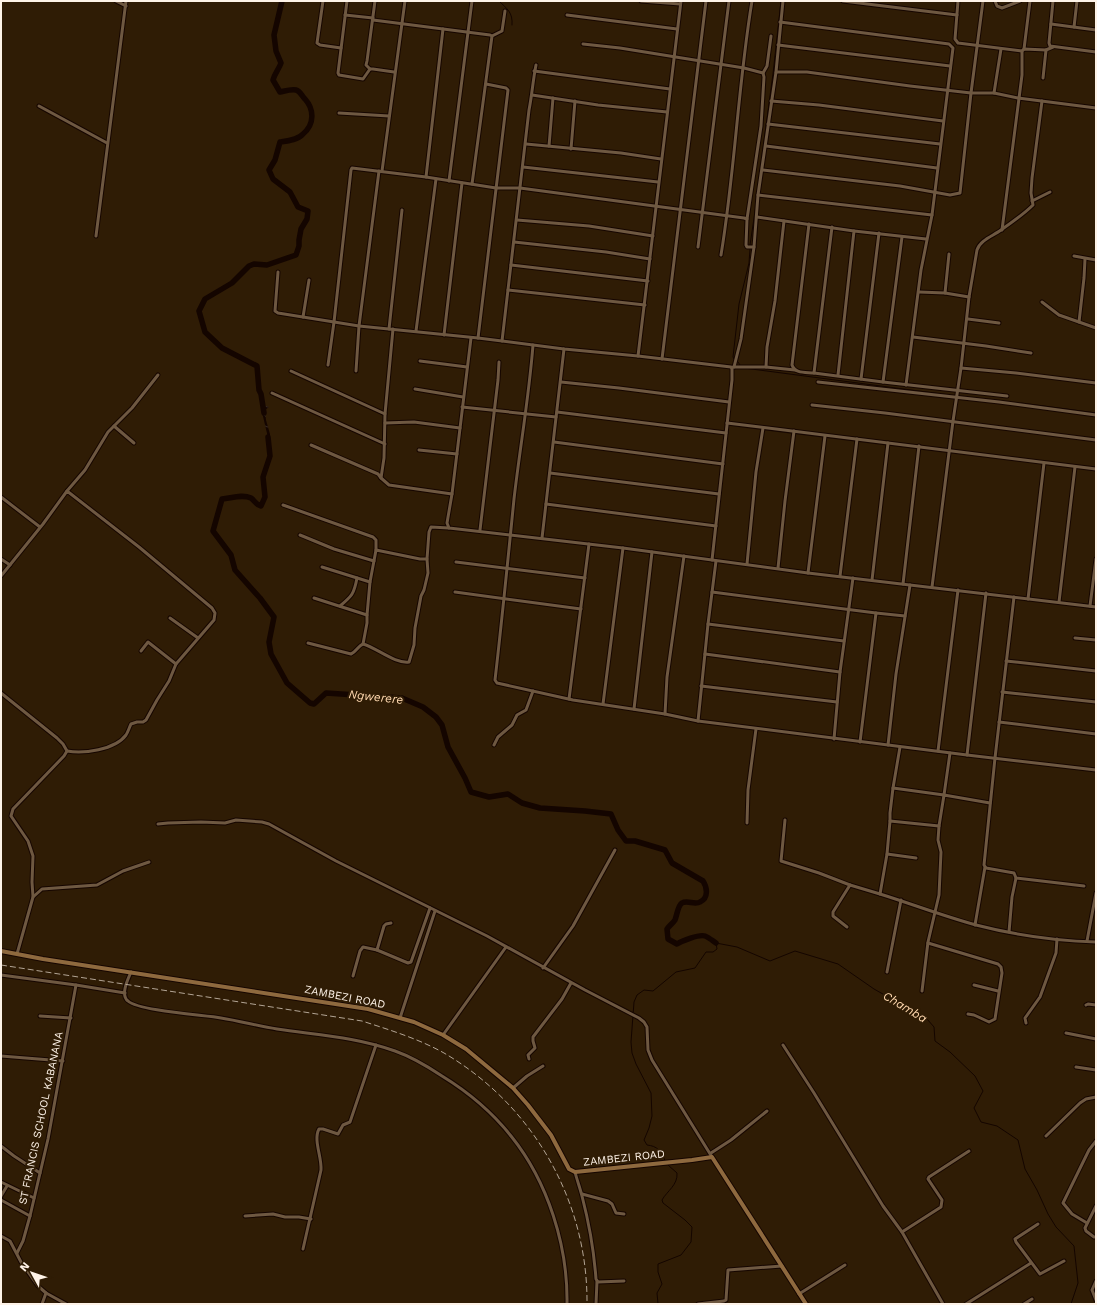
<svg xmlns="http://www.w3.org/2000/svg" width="1097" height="1305" font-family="'Work Sans',sans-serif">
<defs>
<pattern id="water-waves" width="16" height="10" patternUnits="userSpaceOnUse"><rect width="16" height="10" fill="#140500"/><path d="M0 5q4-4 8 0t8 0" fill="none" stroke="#372a25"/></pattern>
</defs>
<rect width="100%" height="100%" fill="#2f1c05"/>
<path fill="url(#water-waves)" d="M266 406 269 407 265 410 266 420 270 434V456L269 442 261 408Z"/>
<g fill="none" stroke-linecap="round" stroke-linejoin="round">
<g stroke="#140500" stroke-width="1">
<path d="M499 1C507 9 513 12 512 25"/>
<path d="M758 186 773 74 781 1"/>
<path d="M750 245 756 205"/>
<path d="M734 359 733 357 739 304 749 263 750 249"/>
<path d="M738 362 740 365"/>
<path d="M744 368 949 395"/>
<path d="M1021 403 1096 413"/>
<path d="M716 943 737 947 770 961 795 951 838 964 874 989 927 1019 934 1027 935 1041 950 1052 975 1076 983 1091 974 1108 981 1122 997 1126 1018 1140 1025 1169 1037 1190 1048 1214 1056 1227 1074 1246 1078 1283 1071 1304"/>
<path d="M665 1161C662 1151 657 1146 647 1145L644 1140 649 1128 652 1116 651 1093 636 1064 632 1053 631 1042 634 1002 637 995 644 990 653 991 676 972 695 968 706 952H713L717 949 716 943"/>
<path d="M658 1304 657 1293 662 1284 658 1272V1264L681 1255 691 1242 692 1227 685 1220 663 1203 662 1200C667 1191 678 1185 677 1173L668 1165"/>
</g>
<g stroke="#140500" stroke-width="5.5">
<path d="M264 413 261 394 259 390 257 366 222 348 205 332 199 311 205 299 232 283 249 266 254 264 267 265 296 255 299 246V240L301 229 307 219 308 211 298 207 290 192 273 179 269 170 275 160 280 142C287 141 298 140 303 134 315 124 314 109 305 99 302 96 300 91 296 90 291 89 285 91 280 92L273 80C275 73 279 69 281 63L276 51 274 35 282 1"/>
<path d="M268 437 270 456 263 477 265 497 261 506C256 505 255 501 251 498 242 494 232 498 222 499L213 531 231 555 235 570 260 598 274 617 269 642 271 654 287 683 310 703 314 704 326 693 402 698 423 707 436 717 442 725 448 747 465 778 471 792 489 797 508 794 522 803 540 808 585 811 611 814 618 830 626 841H635L665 850 672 863 703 881C707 887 709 898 700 902 695 905 687 900 682 903 678 905 677 915 675 920 673 923 669 926 667 929L668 939 677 944C682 941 699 934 705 936 708 937 713 941 716 943"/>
</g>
<g stroke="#160600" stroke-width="5">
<g id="minor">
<path d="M116 1 126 6"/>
<path d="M323 1 317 43 320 45 341 48"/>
<path d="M347 1 338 73 339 75 363 79 370 69H373L394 72"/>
<path d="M641 1 680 4"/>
<path d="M843 1 957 15"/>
<path d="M958 1 955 39 958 43 1022 51 1024 49 1046 50 1053 47"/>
<path d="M995 1 997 6 1002 8 1020 1"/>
<path d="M1053 1 1049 43 1050 46 1096 52"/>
<path d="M345 15 373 18"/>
<path d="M567 15 677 29"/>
<path d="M373 20 490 35 492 36 472 184"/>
<path d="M780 22 949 44 953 48 932 215 921 270 906 385"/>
<path d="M1051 24 1096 30"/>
<path d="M1074 27 1077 1"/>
<path d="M492 36 502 31 505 11"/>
<path d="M583 44 620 48 744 68 763 73 764 77 761 126 747 219"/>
<path d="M778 45 950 66"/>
<path d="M1024 49 1030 1"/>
<path d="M370 69 366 65 367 61 375 1"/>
<path d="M534 71 670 89"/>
<path d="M776 72H807L910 86 971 93H994L1018 98 1096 108"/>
<path d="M763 73 767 66 771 36"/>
<path d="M1043 78 1046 50"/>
<path d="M994 93 1001 49"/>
<path d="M532 95 598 105 667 112"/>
<path d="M771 101 819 105 943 121"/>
<path d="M39 106 107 143"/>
<path d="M339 113 389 116"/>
<path d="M768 124 940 144"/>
<path d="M526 144 621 153 661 159"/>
<path d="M549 146 553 98"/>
<path d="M766 146 937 168"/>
<path d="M571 149 575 101"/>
<path d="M523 167 658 182"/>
<path d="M763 170 900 186 950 195 960 193 971 93 983 1"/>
<path d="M382 171 405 1"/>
<path d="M426 177 443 29"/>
<path d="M449 181 472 1"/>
<path d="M758 195 932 215"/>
<path d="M1032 201 1050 192"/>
<path d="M757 217 854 231 838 375"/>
<path d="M517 220 589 226 653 236"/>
<path d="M809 224 792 365C795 374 806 372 814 373"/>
<path d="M832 227 814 373 883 382 1007 396"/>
<path d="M1002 230 1022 75V51"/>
<path d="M854 231 926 239"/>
<path d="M96 236 126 1"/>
<path d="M514 242 606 252 650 259"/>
<path d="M698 247 729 1"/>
<path d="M721 255C735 171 738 85 752 1"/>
<path d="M1074 256 1096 260"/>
<path d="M511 265 648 281"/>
<path d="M278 272 275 311 278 313 359 326 478 338 564 349 638 356 731 367 732 369V380L712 560"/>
<path d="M508 290 645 305"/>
<path d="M919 292 945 293 969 297"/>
<path d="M945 293 949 254"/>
<path d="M1042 302 1059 315 1096 328"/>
<path d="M303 317 309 280"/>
<path d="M968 319 999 323"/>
<path d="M1079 322 1084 278 1085 259"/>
<path d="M389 329 402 210"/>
<path d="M416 331 436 179"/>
<path d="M444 335 462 183"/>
<path d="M913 337 986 346 1031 353"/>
<path d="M471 338 452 494 447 523 449 528 623 548 808 573 1096 607"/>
<path d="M478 338 508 90 506 88 486 84"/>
<path d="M502 341 529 110C532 95 533 80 536 65"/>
<path d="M533 345C529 397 520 447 514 499 508 559 502 620 495 680L497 683 573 700 665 714 698 721 967 755 1096 770"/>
<path d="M638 356 681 1"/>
<path d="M662 359 706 1"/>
<path d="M420 361 467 367"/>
<path d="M328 365 334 322 351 170 352 168 426 177 496 188H520L744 218 747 219 746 245 747 247H754"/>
<path d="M733 367H766L795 370"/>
<path d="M734 367 741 339 754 247 758 195 776 72 783 1"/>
<path d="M766 367 767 347 775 301 784 221"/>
<path d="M961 368 1016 373 1096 383"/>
<path d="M291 371 385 414"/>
<path d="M356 371 359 326 379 171"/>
<path d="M861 379 879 233"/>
<path d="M561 382 619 388 729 402"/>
<path d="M818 382 999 402 1096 415"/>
<path d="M883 382 902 237"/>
<path d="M415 389 463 397"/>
<path d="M272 393 385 444"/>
<path d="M812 405 885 413 1096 440"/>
<path d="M462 407 556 417"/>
<path d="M557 412 726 433"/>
<path d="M385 423 414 422 460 428"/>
<path d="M727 423 1096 469"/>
<path d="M114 426 134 443"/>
<path d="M554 442 723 464"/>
<path d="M311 445 378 474 381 478 389 485 452 494"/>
<path d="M419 450 457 454"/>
<path d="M550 473 719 494"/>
<path d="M381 478 384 458 385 414 393 329"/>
<path d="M67 491 85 470 108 432 132 408 158 375"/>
<path d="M1 497 40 527"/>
<path d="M546 504 716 526"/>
<path d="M283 505 373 537 376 540V550"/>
<path d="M480 530 498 380 499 362"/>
<path d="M300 535 334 549 374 561"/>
<path d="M542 538 564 349"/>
<path d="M1 559 10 565"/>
<path d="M456 562 585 578"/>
<path d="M747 564 756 472 763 428"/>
<path d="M322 567 370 582"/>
<path d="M778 568 785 501 794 431"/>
<path d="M808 573 825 436"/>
<path d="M1 576 43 524 67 491 139 547 212 608 215 613 214 620 176 664 169 681 157 700 146 720 143 722H137L131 724C129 728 128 732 126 735 115 750 83 754 67 751"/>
<path d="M840 576 857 439"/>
<path d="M872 580 888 443"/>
<path d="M903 584 919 446"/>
<path d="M932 587 953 421 961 368 969 297 977 250C980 240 993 236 1001 230 1011 223 1024 214 1033 205L1031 193 1032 178 1042 101"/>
<path d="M455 592 581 609"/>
<path d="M712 592 876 613"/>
<path d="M1014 597 995 758 984 865 986 868 1014 873 1016 878 1084 886"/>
<path d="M314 598 367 615 370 582 376 550 420 559H427L429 532 431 527 449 528"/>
<path d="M1028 599 1044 463"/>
<path d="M1059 602 1075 467"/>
<path d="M340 606C352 596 354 594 357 578"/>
<path d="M1090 606 1096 559"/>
<path d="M170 618 198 638"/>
<path d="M708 624 844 641"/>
<path d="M1075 638 1096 640"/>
<path d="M308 643 351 654C356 652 358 646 363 644 377 648 395 664 409 662L414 645 415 628 421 596 424 590 428 573 427 559"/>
<path d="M363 644 367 623V615"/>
<path d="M141 651 148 642 176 664"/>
<path d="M705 654 840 672"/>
<path d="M1006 661 1096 671"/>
<path d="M701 686 837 702"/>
<path d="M1002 692 1096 702"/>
<path d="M1 693 57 738 63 744 67 751 64 756 13 809 11 816 28 841 33 856 32 882 33 897 17 954"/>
<path d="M569 699 589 544"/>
<path d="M603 704 623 548"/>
<path d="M634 709 652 552"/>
<path d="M665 714 667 677 684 556"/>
<path d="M698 721 708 624 716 561"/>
<path d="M999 722 1096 734"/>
<path d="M834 739 840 672 853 578"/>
<path d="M860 742 876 613 905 616"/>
<path d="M494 745 498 737 512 725 517 715 526 710 533 691"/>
<path d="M888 745 896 674 910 585"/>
<path d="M900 747 893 788 944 795 950 753"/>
<path d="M938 751 958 590"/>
<path d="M967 755 986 593"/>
<path d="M785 820 781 861 819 873 850 885"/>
<path d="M890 821V813L893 788"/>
<path d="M747 823 748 790 756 729"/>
<path d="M158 824 168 823 201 822 225 823 236 820 262 822 269 824 336 861 487 936 585 990 639 1018 644 1022 647 1027 648 1050 652 1060 712 1157"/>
<path d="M887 854 916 858"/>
<path d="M880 894C912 904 943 916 976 925 1015 935 1056 941 1096 942"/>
<path d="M33 897 42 889 97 885 123 871 149 862"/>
<path d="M975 925 985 867"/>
<path d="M847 927 833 916V912L850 885 880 894 887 854 890 821 939 826 944 795 990 803"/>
<path d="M1009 932 1012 897 1016 878"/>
<path d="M1087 941 1096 893"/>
<path d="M928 943 998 964 1001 967 1002 973 995 1019 989 1022 974 1015 968 1014"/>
<path d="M377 950 384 926 386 924 391 923"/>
<path d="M543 968 573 926 615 850"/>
<path d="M131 972C128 979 120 995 128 1001 139 1011 204 1015 221 1018 240 1021 258 1026 277 1029 317 1035 357 1037 395 1051 412 1057 427 1066 442 1076 468 1092 492 1112 511 1136 548 1182 568 1246 567 1304"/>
<path d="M887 972 901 900"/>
<path d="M1 975 76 985 125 993"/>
<path d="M353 976 360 951 363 947 377 950 408 963 411 962 430 908"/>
<path d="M974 985 998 991"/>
<path d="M922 991 928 942 939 895 941 852 938 840 939 826"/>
<path d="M1086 1005 1088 1004 1096 1005"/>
<path d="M40 1016 71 1018"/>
<path d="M400 1018 435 911"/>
<path d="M1026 1023 1025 1018 1040 997 1056 953 1057 939"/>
<path d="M1066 1033 1096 1039"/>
<path d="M443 1035 506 947"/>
<path d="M783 1045 814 1093 883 1206 902 1232 943 1304"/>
<path d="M1 1056 63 1061"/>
<path d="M529 1059 528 1055 535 1048 533 1041V1037L562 999 571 983"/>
<path d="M1076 1067 1096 1070"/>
<path d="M513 1088 527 1076 543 1066"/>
<path d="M1046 1136 1080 1103 1086 1099 1096 1097"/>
<path d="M1 1146 14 1156 40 1173"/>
<path d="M711 1153 731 1140 767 1111"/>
<path d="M575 1172C577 1180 580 1188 582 1196 589 1223 594 1251 596 1279L598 1282 624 1281"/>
<path d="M1 1182 34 1198"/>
<path d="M582 1194 608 1201 612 1204 616 1213 624 1214"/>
<path d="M1 1196 7 1186"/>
<path d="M1 1200 30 1216"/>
<path d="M245 1216 273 1214 285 1217H299L311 1219"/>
<path d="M1087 1223 1072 1214 1063 1203 1089 1150 1096 1141"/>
<path d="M1038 1224 1015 1239 1016 1242 1040 1274 1064 1261"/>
<path d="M902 1232 941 1207 942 1200 928 1179 929 1177 969 1151"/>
<path d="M1 1236 10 1241 21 1262 38 1286 46 1293 66 1304"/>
<path d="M1094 1237 1086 1231 1085 1228 1096 1206"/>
<path d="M303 1249 321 1170C322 1157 313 1140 319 1129H323L338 1134 343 1125 350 1122 376 1045"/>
<path d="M17 1253 23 1241 30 1216 48 1139 76 985"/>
<path d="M1096 1281 1092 1290 1096 1300"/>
<path d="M799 1294 845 1265"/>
<path d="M42 1304 46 1293"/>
<path d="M596 1304 597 1281"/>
<path d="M698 1304 724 1301 726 1300 728 1270 782 1266"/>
<path d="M966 1304 1031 1263"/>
<path d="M1024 1304 1032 1299"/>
</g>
</g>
<g stroke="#160600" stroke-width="6">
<path id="secondary" d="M1 951 43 959 368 1009 414 1022 443 1035 466 1049 513 1088 528 1105 551 1135 569 1169 575 1172 692 1160 712 1157 806 1304"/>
</g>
<use href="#minor" stroke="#6e5841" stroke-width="3"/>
<use href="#secondary" stroke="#8e693e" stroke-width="4"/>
<path stroke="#b3a595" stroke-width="1" stroke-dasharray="6 3" stroke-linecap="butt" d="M1 965 362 1021C390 1030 419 1039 444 1053 533 1105 588 1201 587 1304"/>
</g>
<g text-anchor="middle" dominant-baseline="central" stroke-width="4" stroke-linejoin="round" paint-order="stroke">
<g font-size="11" fill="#fef3e8" stroke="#2f1c05">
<text transform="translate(345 997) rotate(11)">ZAMBEZI ROAD</text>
<text transform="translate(41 1118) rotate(-78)">ST FRANCIS SCHOOL KABANANA</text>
<text transform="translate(624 1158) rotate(-6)">ZAMBEZI ROAD</text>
</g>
<g font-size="12" font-style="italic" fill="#ffd8af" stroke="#2f1c05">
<text transform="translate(376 697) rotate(6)">Ngwerere</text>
<text transform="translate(905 1007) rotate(31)">Chamba</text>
</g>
</g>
<rect width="1097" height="1305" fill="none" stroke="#fef3e8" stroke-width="4"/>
<g transform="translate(32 1273) rotate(310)" stroke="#2f1c05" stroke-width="3" paint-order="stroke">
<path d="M0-3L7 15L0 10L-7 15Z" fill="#fef3e8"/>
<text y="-6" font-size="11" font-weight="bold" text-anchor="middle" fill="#fef3e8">N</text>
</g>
</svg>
